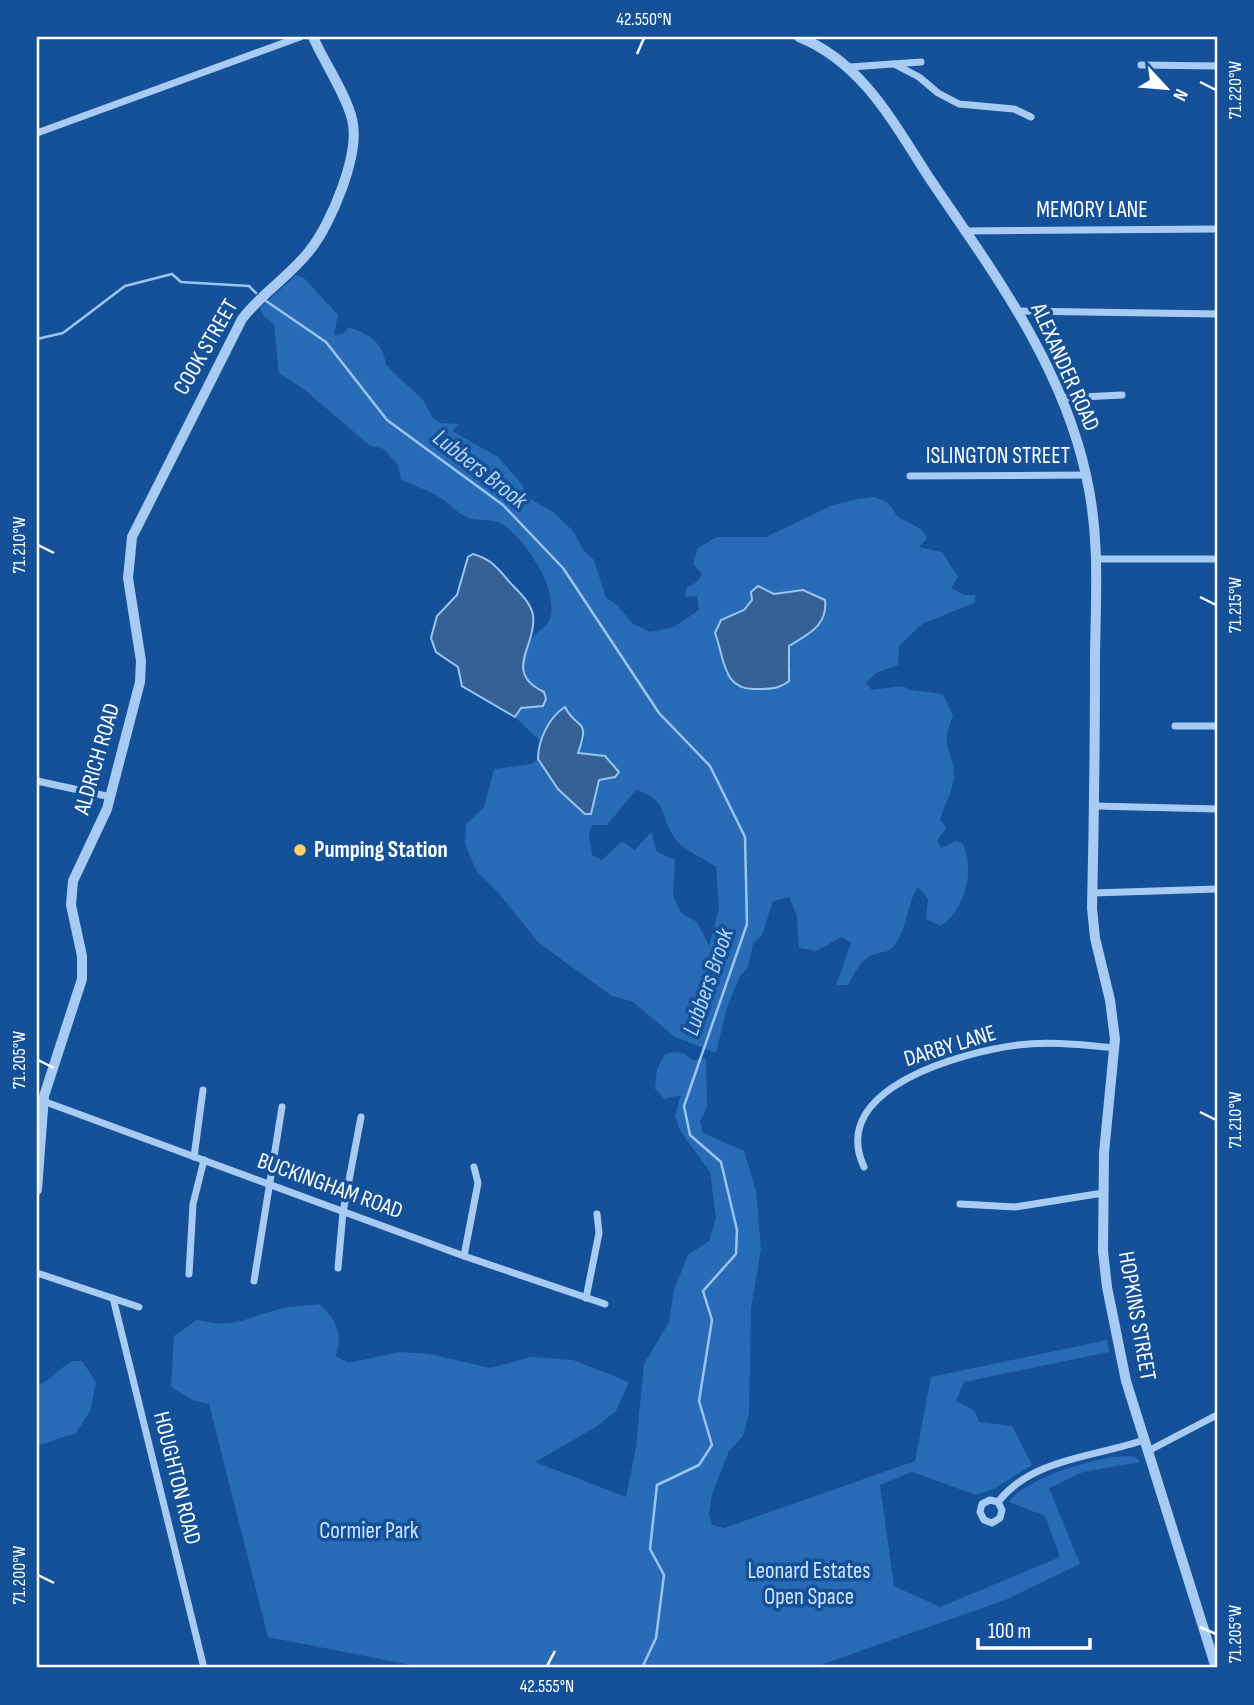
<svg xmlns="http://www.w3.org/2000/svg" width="1254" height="1705" font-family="'Sofia Sans Condensed',sans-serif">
<rect width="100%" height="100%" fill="#155199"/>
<g fill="#286bb7" fill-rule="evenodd">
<path d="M296 275 303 277 338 315 334 335 343 334 349 327C370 335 383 342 386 365L423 400 432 417 440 423 459 424 452 431 498 457 520 482 529 498 553 512 573 531 584 551 594 560 606 598 616 604 633 624 650 632 674 627 699 610 697 596 685 597 687 587 697 582 702 574 693 564 698 548 717 537H766L833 505 858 499 875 497 888 503 898 517 921 529 927 538 919 547 942 552 958 577 951 588 964 595H976L974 603 922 624 899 646 898 665 876 673 866 683 872 690 903 686 910 690 943 694 953 716C939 749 953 747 954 776 954 789 943 807 940 820L946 828 937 841 941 848 956 841 962 843C976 869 965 909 941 926L926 919 928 899 918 887C907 903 908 925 896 943 889 954 882 951 872 955 860 960 854 975 848 985H836L851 943 842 937 816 951 799 948 797 916 789 897 773 901 762 935 753 944 748 967 740 976 727 1007 716 1053 675 1037 633 1002 612 996 539 943 496 890 477 872 465 844 466 824 484 807 494 769 532 764 538 759 558 789 585 814H591L599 780 615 777 600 758 578 753 585 738 565 707 558 712 541 742 515 717 521 708 537 706 544 692C523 682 515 659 531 639 538 630 548 627 551 615 553 608 550 595 548 588 543 569 517 529 497 522 487 518 476 522 466 517 456 512 449 503 440 498 428 490 414 486 401 479L398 465 384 449 369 445 305 390 279 373 274 324 264 316 260 308ZM803 590 814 631 789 646 791 666 725 674 724 657 715 633 721 620 744 610 752 600ZM636 790C672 801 658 821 679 843 688 852 705 859 716 867L719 908 709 946 697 922 681 913 673 895 675 860 657 852 651 832 635 850 622 841 602 860 592 855 589 835 592 825H607Z"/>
<path d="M677 1052 685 1054 692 1060 706 1059 707 1108 700 1121 703 1133 744 1151 756 1191 761 1249 751 1309 749 1414 743 1436 729 1451 712 1494 709 1514 712 1525 724 1528 915 1461 931 1377 1107 1340 1109 1352 964 1382 956 1401 975 1411 979 1422 1012 1426 1032 1465 994 1489 976 1495 912 1472 880 1485 894 1586 940 1607 1060 1557 1045 1516 1009 1502C1024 1478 1109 1451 1136 1457L1140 1462 1083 1472 1049 1488 1080 1564 1005 1600 812 1668H426L268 1637 209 1404 193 1400 171 1387 174 1336 197 1320C238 1329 243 1318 280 1309 292 1306 306 1306 319 1304 338 1322 342 1331 336 1356L348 1363 399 1352 429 1354 490 1368 531 1357 573 1360 629 1382 616 1411 596 1427 535 1462 626 1497 636 1447 644 1364 669 1322 674 1290 688 1255 709 1241 716 1218 710 1172 681 1132 675 1116 681 1095 665 1099 655 1089 657 1069 665 1054Z"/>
<path d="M74 1361H82L96 1382 90 1411 76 1433 37 1446V1385C53 1381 58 1367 74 1361Z"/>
</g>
<g fill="#356195" stroke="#9ac6f5" stroke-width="2">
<path d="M473 554C490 559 496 566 507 579 516 590 530 600 533 615 537 646 502 672 544 692L546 699 543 706 521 708 515 717 462 686 458 667 436 652 431 638 437 616 457 595 468 557Z"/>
<path d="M758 586 774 594 803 590 825 600C828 626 808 634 789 646V681C779 689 770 689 757 689 722 691 725 659 715 633L721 620 744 610 752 600 751 592Z"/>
<path d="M565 707C577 731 591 717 578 753L605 756 619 772 615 777 599 780 591 814H585L558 789 538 759C538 740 549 717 565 707Z"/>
</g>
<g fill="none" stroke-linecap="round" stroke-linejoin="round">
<g stroke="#9ac6f5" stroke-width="2.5">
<path d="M266 301 326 342 387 420 503 505 563 568 659 713 710 766 745 837 747 924 684 1106 690 1135 721 1162 737 1230 736 1254 703 1291 712 1320 699 1401 712 1445 699 1465 657 1485 650 1549 664 1575 656 1638 642 1668"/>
<path d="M37 339 63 333 125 286 172 274 181 282 249 286 256 293"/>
</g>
<g stroke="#a8cbf3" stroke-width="7">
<path d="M894 64 919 77 938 93 959 104 1014 109 1031 117"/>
<path d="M1141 65 1217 66"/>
<path d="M850 67 921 62"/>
<path d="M37 133 300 37"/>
<path d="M966 231 1217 229"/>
<path d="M1018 311 1217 314"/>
<path d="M1061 398 1122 395"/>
<path d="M910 476 1086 475"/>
<path d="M1097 559H1217"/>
<path d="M1175 726H1217"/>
<path d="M37 781 111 797"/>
<path d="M1095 806 1217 809"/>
<path d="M1093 893 1217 889"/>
<path d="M43 1101 464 1256 605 1304"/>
<path d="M194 1157 203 1090"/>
<path d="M864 1167C827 1088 963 1052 1018 1045 1050 1041 1082 1045 1115 1048"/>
<path d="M960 1204 1015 1207 1103 1193"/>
<path d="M464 1256 478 1183 474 1167"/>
<path d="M338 1268 343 1212 361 1117"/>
<path d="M37 1273 139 1307"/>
<path d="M189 1274 193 1204 204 1160"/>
<path d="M254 1281 282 1107"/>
<path d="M113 1298 204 1668"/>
<path d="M586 1298 599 1233 597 1214"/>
<path d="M1148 1451 1217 1415"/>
<path d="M998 1502 990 1500 982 1504 980 1512 984 1520 992 1523 1000 1518 1002 1510 998 1502C1032 1458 1095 1457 1144 1440"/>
<path d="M37 1667 38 1668"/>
</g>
<g stroke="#a8cbf3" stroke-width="10">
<path d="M799 37C864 63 895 126 932 182 994 273 1062 365 1086 475 1100 535 1096 594 1095 654 1095 739 1094 824 1092 908L1095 938 1110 1000 1115 1039 1104 1153 1103 1251 1107 1287 1126 1381 1216 1668"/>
<path d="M37 1190 44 1096 82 979V956L71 905 73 881 107 809 140 682 141 661 128 578 132 537 242 319C262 293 290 276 310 250 331 224 361 153 352 119 346 94 324 62 313 37"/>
</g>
</g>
<path fill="none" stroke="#fff" stroke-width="2.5" d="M637 54 644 38M1200 82 1216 90M38 545 54 553M1200 597 1216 605M38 1060 54 1068M1200 1112 1216 1120M38 1575 54 1583M1200 1627 1216 1634M547 1666 555 1651"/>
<circle fill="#ffd16a" stroke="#155199" stroke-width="2.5" cx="300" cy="850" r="7"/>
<g text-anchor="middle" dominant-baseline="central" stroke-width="7" stroke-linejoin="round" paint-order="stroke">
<g font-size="23" fill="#fff" stroke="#155199">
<text x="1092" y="210">MEMORY LANE</text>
<text transform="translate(206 347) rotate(-60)">COOK STREET</text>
<text transform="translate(1065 367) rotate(66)">ALEXANDER ROAD</text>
<text x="998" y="456">ISLINGTON STREET</text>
<text transform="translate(97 759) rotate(-74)">ALDRICH ROAD</text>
<text transform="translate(950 1046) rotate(-17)">DARBY LANE</text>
<text transform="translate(330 1186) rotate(20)">BUCKINGHAM ROAD</text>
<text transform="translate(1137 1316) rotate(80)">HOPKINS STREET</text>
<text transform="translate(177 1478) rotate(76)">HOUGHTON ROAD</text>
</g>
<g font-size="23" font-weight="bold" fill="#fff" stroke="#155199" text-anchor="start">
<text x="314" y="850">Pumping Station</text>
</g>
<g font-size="23" fill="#d0e5fd" stroke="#155199">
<text x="369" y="1531">Cormier Park</text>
<text x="809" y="1571">Leonard Estates<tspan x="809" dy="26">Open Space</tspan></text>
</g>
<g font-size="24" font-style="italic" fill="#b5d5f9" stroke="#155199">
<text transform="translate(480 469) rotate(38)">Lubbers Brook</text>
<text transform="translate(708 982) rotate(-71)">Lubbers Brook</text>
</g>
</g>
<rect width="1254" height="1705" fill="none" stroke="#155199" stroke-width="77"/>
<g transform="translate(1166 88) rotate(116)" stroke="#155199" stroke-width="5" paint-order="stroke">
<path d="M0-5L12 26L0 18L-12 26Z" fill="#ffffff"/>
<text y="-10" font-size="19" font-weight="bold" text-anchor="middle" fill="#ffffff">N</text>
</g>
<path d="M978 1638v10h112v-10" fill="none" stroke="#ffffff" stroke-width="3.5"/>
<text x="988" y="1638" font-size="21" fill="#ffffff" stroke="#155199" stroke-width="5" paint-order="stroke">100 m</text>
<rect x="38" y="38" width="1178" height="1628" fill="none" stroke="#fff" stroke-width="2.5"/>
<g font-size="18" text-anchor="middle" fill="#fff">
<text x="644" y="25">42.550°N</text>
<text transform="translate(1235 90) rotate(-90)" y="6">71.220°W</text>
<text transform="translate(19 545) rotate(-90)" y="6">71.210°W</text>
<text transform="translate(1235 605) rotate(-90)" y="6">71.215°W</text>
<text transform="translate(19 1060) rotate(-90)" y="6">71.205°W</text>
<text transform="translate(1235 1120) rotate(-90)" y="6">71.210°W</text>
<text transform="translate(19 1575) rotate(-90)" y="6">71.200°W</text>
<text transform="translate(1235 1634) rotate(-90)" y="6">71.205°W</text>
<text x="547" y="1692">42.555°N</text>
</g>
</svg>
